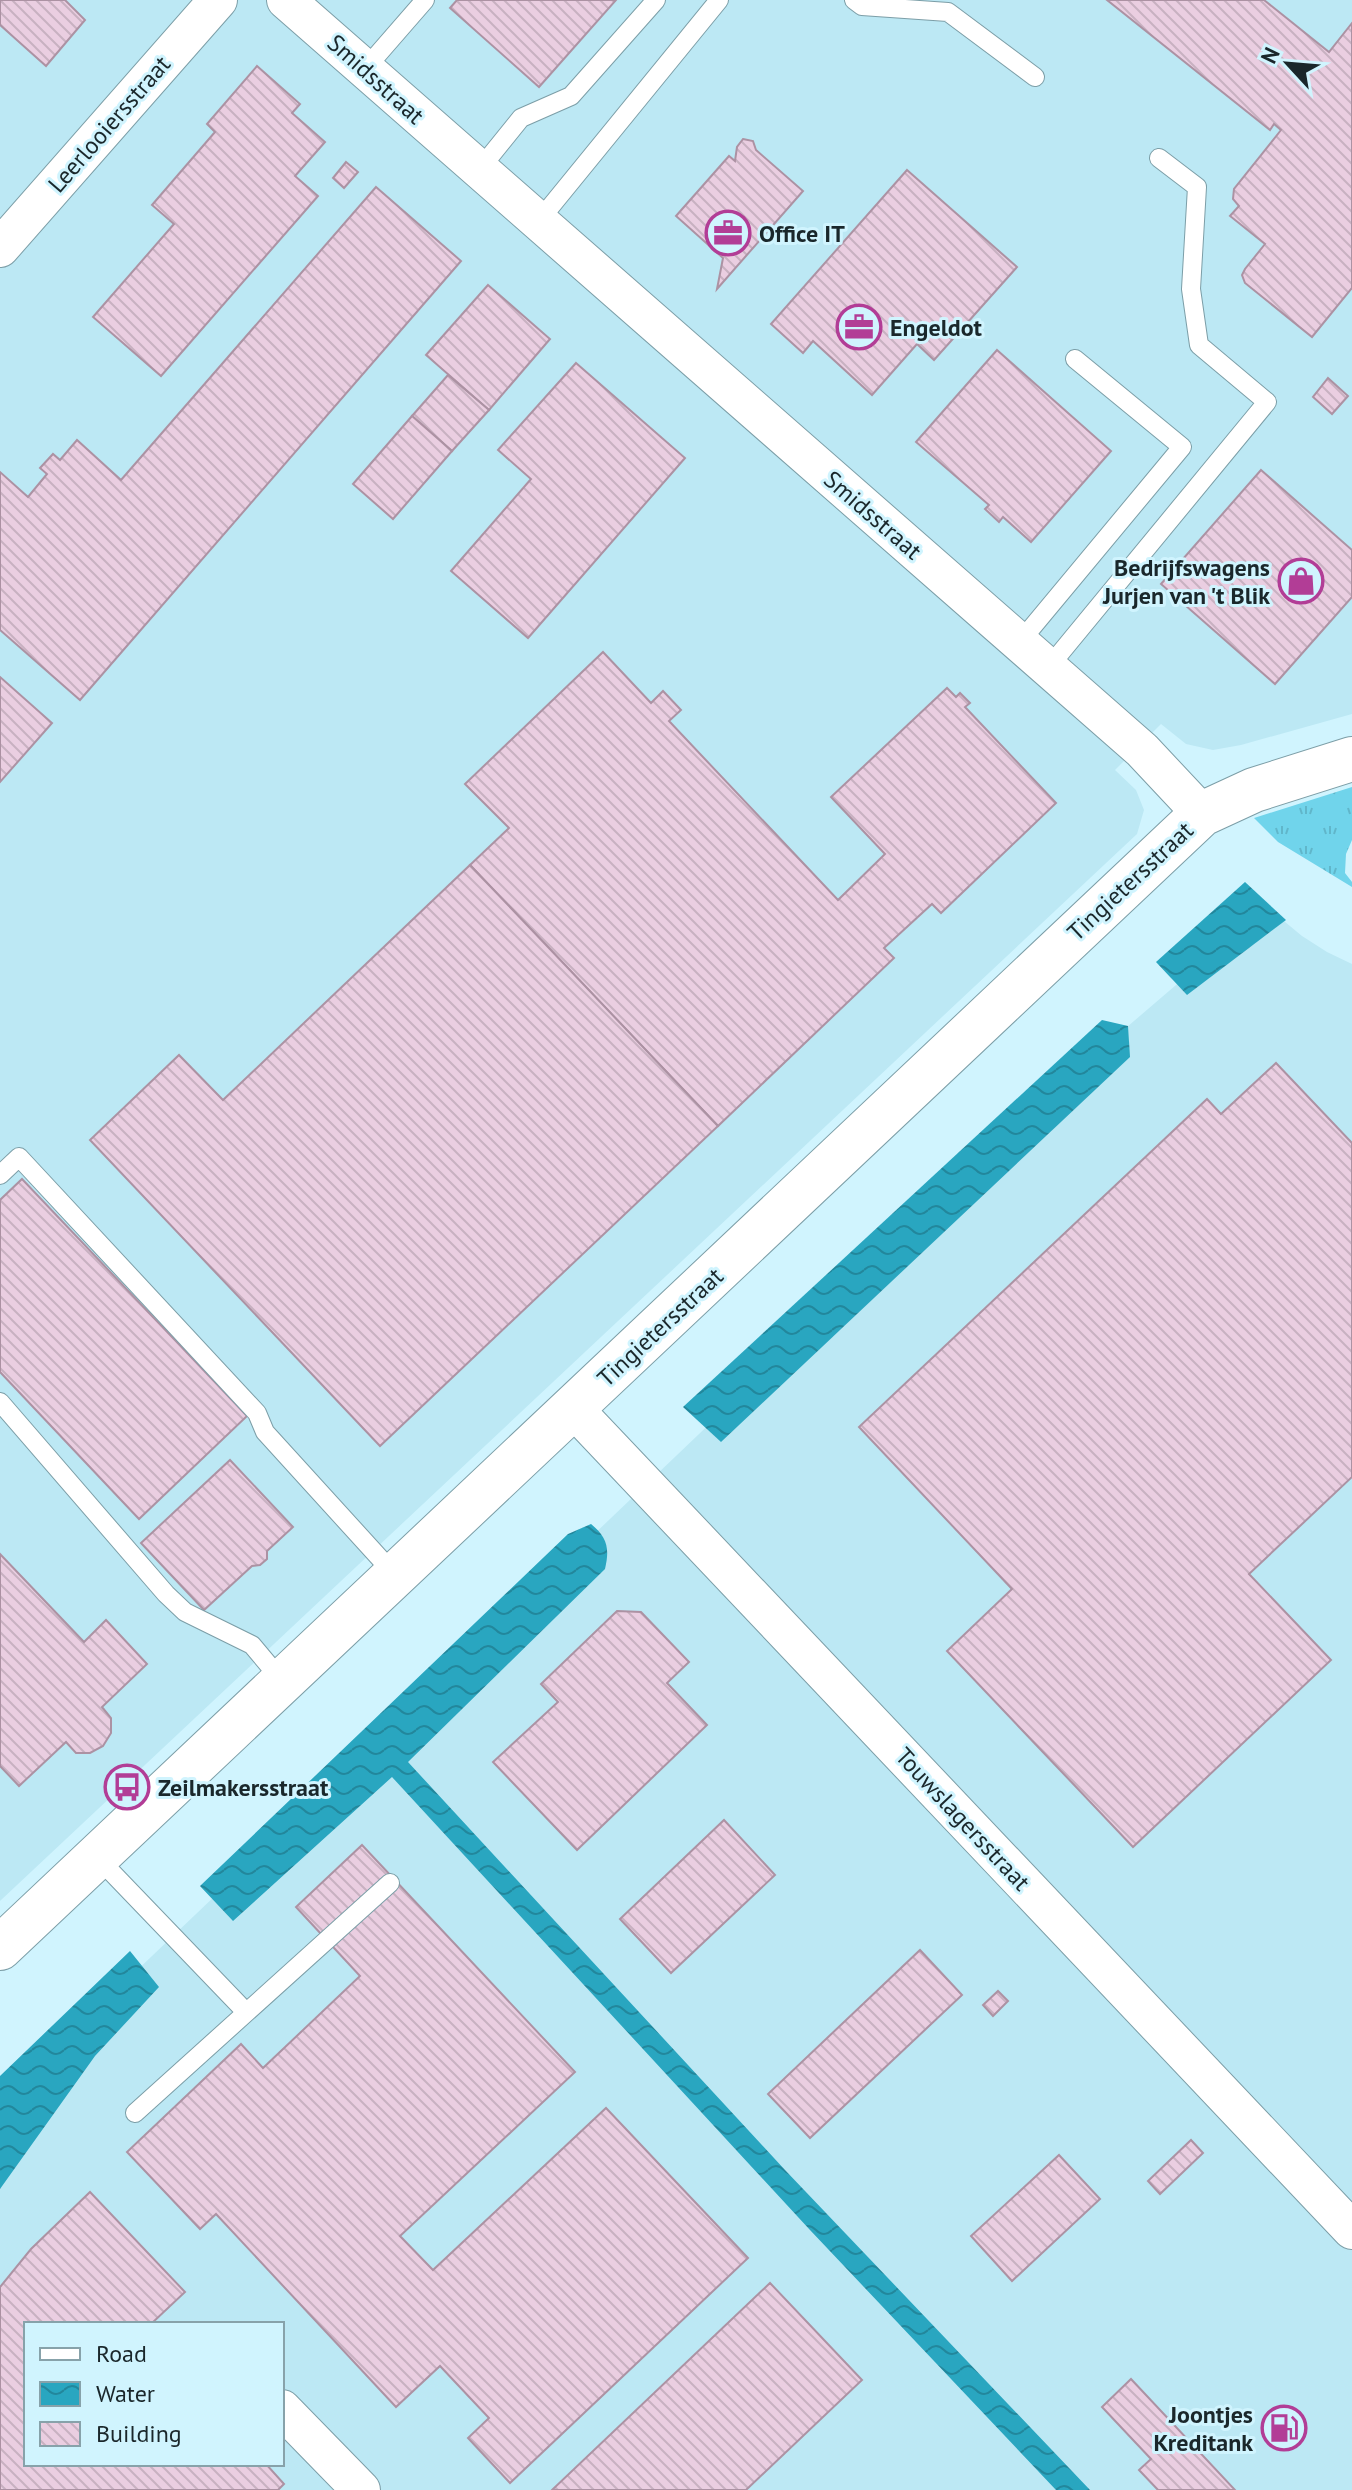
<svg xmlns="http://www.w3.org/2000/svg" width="1352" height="2490" font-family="'PT Sans',sans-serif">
<defs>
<pattern id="grass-tufts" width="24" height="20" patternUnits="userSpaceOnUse" patternTransform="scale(2)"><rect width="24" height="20" fill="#70d4eb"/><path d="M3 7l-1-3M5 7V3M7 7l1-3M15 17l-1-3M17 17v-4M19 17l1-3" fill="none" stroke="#60b6ca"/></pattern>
<pattern id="water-waves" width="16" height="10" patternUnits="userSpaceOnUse" patternTransform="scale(2)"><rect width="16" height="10" fill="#29a6c0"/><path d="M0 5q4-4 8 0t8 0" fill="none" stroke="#22879c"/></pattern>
<pattern id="building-back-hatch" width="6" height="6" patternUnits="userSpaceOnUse" patternTransform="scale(2)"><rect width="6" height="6" fill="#eacee1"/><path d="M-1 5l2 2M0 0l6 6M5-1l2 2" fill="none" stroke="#c8b1c1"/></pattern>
</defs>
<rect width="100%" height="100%" fill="#d0f4fe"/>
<g fill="#bce8f4" fill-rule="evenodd">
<path d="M0 0H1352V714L1241 745 1213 750 1186 744 1161 724 1115 770 1136 790 1144 810 1137 834 0 1901Z"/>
<path d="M1267 907 1302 936 1327 952 1352 964V2490H0V2140L130 1977 1113 1039ZM26 2324H282V2464H26Z"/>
</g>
<path fill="url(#grass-tufts)" d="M1352 787V840L1346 854 1345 873 1352 882V887L1278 842 1254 818Z"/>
<g fill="url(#water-waves)">
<path d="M1245 882 1286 920 1187 995 1156 962Z"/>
<path d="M1102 1020 1128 1026 1130 1057 721 1442 683 1407Z"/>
<path d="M591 1524C607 1537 610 1548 605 1569L408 1762 785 2170 1090 2490H1056L810 2230 392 1777 233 1921 200 1886 568 1534Z"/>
<path d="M130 1951 159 1987 95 2056 0 2189V2076Z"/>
</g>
<g fill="url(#building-back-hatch)" stroke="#ac92a3" stroke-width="2">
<path d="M0 0H65L85 20 46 66 0 25Z"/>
<path d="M457 0H616L539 87 450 8Z"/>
<path d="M1107 0H1264L1329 52 1352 23V288L1312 337 1245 283 1242 275 1245 269 1265 244 1230 216 1239 206 1233 199 1234 189 1281 130 1274 124 1270 130Z"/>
<path d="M257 66 300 104 292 113 325 142 295 176 318 196 161 376 93 317 174 224 152 205 215 132 207 124Z"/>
<path d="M743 139 753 141 756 150 803 191 717 289 723 258 676 216 729 156 735 161 737 147Z"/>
<path d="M346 162 358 172 344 188 333 178Z"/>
<path d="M907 170 1017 267 934 360 917 344 872 395 813 341 803 353 771 324Z"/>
<path d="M376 187 461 261 80 700 0 630V472L28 497 47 474 40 468 53 454 60 460 77 440 121 480Z"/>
<path d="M488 285 550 339 489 410 426 355Z"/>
<path d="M997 350 1111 451 1031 542 1003 517 999 522 985 509 989 505 916 442Z"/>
<path d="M576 363 685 458 528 638 451 571 531 479 498 450Z"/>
<path d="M448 375 489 410 452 451 412 416Z"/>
<path d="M1328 378 1348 396 1332 414 1313 397Z"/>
<path d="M412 416 452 451 393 519 353 484Z"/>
<path d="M1261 470 1352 550V597L1275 684 1161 584Z"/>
<path d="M603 652 651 703 663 691 681 710 669 721 838 900 885 854 831 797 947 688 956 697 960 693 970 703 965 707 1056 803 941 913 932 904 884 948 894 958 718 1126 470 865 509 828 465 784Z"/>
<path d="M0 677 52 723 0 782Z"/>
<path d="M470 865 718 1126 380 1446 90 1140 179 1055 223 1100Z"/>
<path d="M1276 1063 1352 1143V1477L1249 1574 1331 1660 1133 1847 947 1651 1012 1589 859 1427 1207 1099 1221 1114Z"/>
<path d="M22 1179 247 1416 139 1519 0 1372V1200Z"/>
<path d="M230 1460 293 1527 267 1551V1559L260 1565 252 1566 204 1610 141 1543Z"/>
<path d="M0 1554 84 1642 106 1620 147 1664 102 1707 111 1718V1733L103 1746 90 1753H76L66 1742 19 1786 0 1766Z"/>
<path d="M617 1611 641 1612 689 1662 667 1683 707 1725 577 1850 493 1762 558 1702 541 1684Z"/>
<path d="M724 1820 775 1875 671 1973 620 1919Z"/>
<path d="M362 1845 575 2072 400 2236 433 2270 606 2108 748 2258 510 2483 468 2438 489 2418 440 2366 396 2407 216 2214 200 2229 127 2152 241 2044 263 2068 360 1976 296 1907Z"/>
<path d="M920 1950 962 1995 810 2138 768 2094Z"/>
<path d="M998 1991 1008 2001 993 2016 983 2005Z"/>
<path d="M1191 2140 1203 2153 1160 2194 1148 2181Z"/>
<path d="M1059 2155 1100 2199 1012 2281 971 2236Z"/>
<path d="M90 2192 185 2292 151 2324H26V2464H266L284 2484 278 2490H0V2287L31 2249Z"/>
<path d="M770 2283 862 2380 746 2490H552Z"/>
<path d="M1131 2379 1235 2490H1158L1139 2470 1151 2459 1102 2407Z"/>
</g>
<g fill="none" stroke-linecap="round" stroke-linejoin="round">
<g stroke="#7c9ea7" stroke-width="20">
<g id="lane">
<path d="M854 0 862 6 948 12 1035 77"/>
<path d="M365 69 425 0"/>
<path d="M479 170 521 118 571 96 656 0"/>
<path d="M538 222 719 0"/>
<path d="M1019 643 1182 447 1075 359"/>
<path d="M1048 668 1267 402 1199 345 1191 289 1197 187 1159 158"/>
<path d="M0 1175 19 1157 257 1413 265 1432 396 1576"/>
<path d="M0 1402 166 1594 185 1612 252 1645 283 1682"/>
<path d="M97 1857 245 2011"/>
<path d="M135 2113 390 1883"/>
</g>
</g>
<g stroke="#7c9ea7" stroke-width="40">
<g id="street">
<path d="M286 0 1142 750 1202 814"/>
<path d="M0 248 218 0"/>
<path d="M574 1409 1352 2230"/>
<path d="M282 2409 361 2490"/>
</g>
</g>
<g stroke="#7c9ea7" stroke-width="46">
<path id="secondary" d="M0 1948 1202 814 1254 790 1352 759"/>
</g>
<use href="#lane" stroke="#fff" stroke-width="18"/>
<use href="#street" stroke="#fff" stroke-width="38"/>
<use href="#secondary" stroke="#fff" stroke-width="44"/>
</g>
<defs>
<g id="office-ring" transform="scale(2.3)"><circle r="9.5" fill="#d0f4fe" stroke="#b23d96" stroke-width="1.5"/><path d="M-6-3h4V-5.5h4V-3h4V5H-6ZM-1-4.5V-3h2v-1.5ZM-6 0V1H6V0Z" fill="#b23d96"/></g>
<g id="shop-ring" transform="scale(2.3)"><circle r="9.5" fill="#d0f4fe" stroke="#b23d96" stroke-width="1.5"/><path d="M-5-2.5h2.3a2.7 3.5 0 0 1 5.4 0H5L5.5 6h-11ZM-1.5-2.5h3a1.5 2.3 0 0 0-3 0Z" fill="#b23d96"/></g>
<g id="bus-ring" transform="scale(2.3)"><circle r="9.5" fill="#d0f4fe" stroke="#b23d96" stroke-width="1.5"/><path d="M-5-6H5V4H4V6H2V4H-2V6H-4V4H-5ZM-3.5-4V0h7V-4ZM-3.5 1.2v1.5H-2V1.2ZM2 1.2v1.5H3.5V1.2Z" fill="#b23d96"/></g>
<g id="fuel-ring" transform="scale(2.3)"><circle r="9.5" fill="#d0f4fe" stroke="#b23d96" stroke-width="1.5"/><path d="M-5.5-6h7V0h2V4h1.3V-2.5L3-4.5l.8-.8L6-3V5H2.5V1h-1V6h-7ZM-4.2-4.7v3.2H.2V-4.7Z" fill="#b23d96"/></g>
</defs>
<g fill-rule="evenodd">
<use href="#office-ring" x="728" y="233"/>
<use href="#office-ring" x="859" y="327"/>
<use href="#shop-ring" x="1301" y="581"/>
<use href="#bus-ring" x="127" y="1787"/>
<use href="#fuel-ring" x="1284" y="2428"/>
</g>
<g text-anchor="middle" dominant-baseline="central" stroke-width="6" stroke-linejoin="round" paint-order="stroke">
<g font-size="24" fill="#1a272b" stroke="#d0f4fe">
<text transform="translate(376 79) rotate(42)">Smidsstraat</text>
<text transform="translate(109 124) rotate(-49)">Leerlooiersstraat</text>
<text transform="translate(873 515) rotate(41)">Smidsstraat</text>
<text transform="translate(1130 881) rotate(-43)">Tingietersstraat</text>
<text transform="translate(660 1327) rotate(-43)">Tingietersstraat</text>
<text transform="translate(963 1819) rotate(47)">Touwslagersstraat</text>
</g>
<g font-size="24" font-weight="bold" fill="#1a272b" stroke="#d0f4fe" text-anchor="start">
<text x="759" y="233">Office IT</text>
<text x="890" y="327">Engeldot</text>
<text x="1270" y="567" text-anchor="end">Bedrijfswagens<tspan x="1270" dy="28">Jurjen van 't Blik</tspan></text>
<text x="158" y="1787">Zeilmakersstraat</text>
<text x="1253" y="2414" text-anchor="end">Joontjes<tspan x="1253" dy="28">Kreditank</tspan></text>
</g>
</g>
<rect x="24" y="2322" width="260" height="144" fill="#d0f4fe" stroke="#87a2aa" stroke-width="2"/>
<rect x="40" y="2348" width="40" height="12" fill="#ffffff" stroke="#87a2aa" stroke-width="2"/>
<text x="96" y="2362" font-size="24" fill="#1a272b">Road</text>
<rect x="40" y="2382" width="40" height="24" fill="url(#water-waves)" stroke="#87a2aa" stroke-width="2"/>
<text x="96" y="2402" font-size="24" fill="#1a272b">Water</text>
<rect x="40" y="2422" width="40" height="24" fill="url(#building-back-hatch)" stroke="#87a2aa" stroke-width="2"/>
<text x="96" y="2442" font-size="24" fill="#1a272b">Building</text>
<g transform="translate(1288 64) rotate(296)" stroke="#d0f4fe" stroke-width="6" paint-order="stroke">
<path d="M0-6L14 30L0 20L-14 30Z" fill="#1a272b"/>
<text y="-12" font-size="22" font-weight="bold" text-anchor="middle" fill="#1a272b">N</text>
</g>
</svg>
